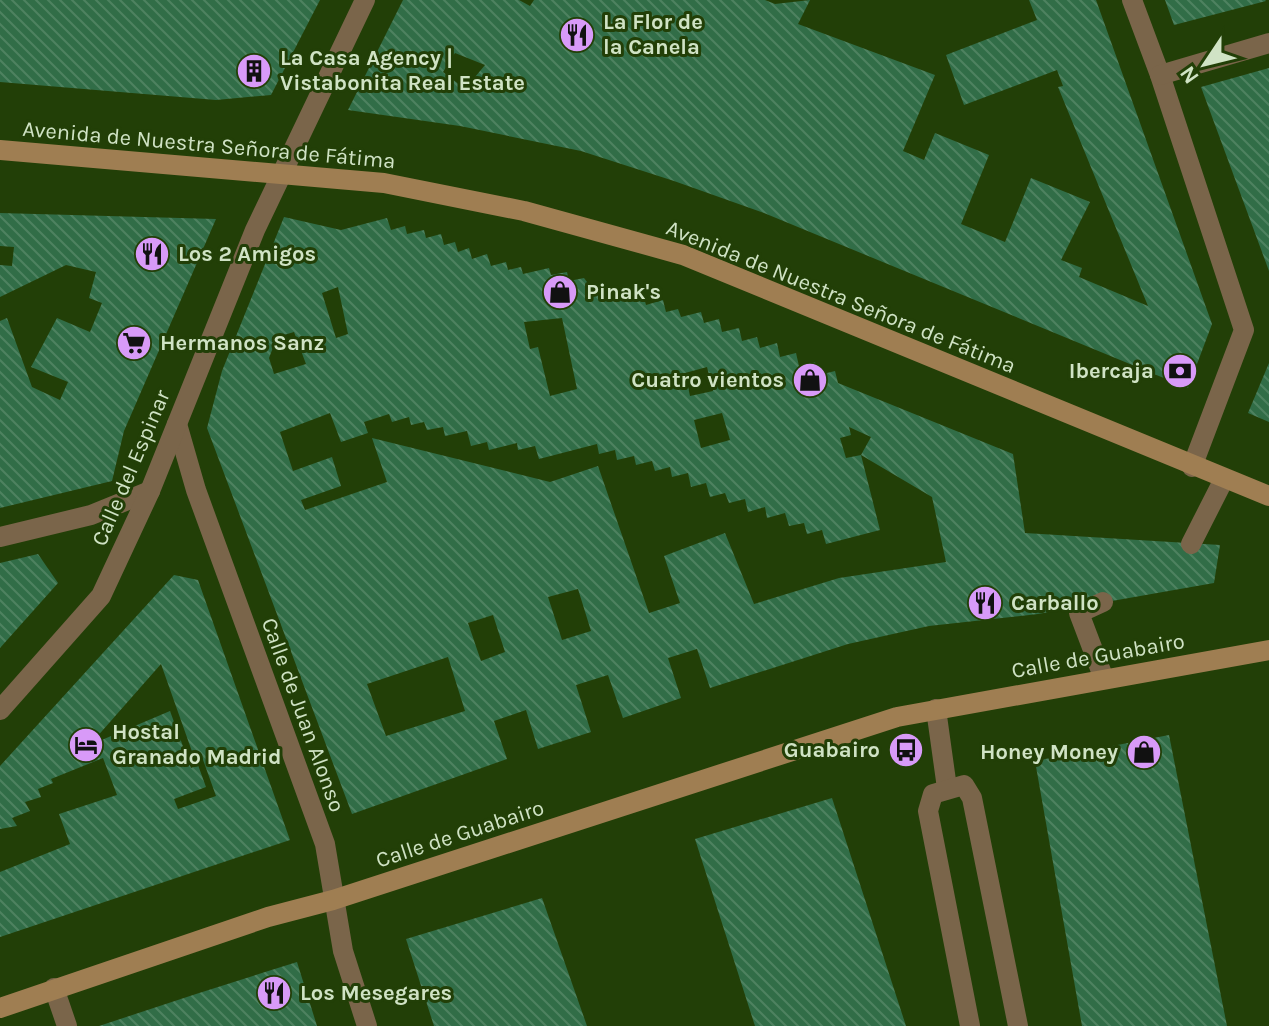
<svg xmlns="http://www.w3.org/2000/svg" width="1269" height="1026" font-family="Karla,sans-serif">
<defs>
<pattern id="building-back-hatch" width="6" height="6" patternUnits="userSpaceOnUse" patternTransform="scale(2)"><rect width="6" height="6" fill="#316d47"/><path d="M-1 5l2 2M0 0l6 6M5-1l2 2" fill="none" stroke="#4e8260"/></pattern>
</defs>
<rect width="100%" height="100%" fill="#223f07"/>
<g fill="url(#building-back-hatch)" fill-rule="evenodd">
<path d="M0 0H320L271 95 216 100 0 82Z"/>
<path d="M403 0H519L530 6 534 0H765L775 4 810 0 798 24 935 75 903 151 924 160 935 133 989 155 961 224 1005 242 1031 178 1090 202 1061 260 1082 268 1079 277 1148 306 1058 87 1063 86 1057 70 964 105 946 55 1037 20 1029 0H1096L1212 324 1188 388 764 213 674 181 581 151 460 126 348 110ZM455 53 485 65 465 89 443 72Z"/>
<path d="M1165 0H1265L1266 1 1174 25Z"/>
<path d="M1269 68V271L1201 87Z"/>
<path d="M0 213 216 219 124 431 112 481 0 508V321L7 318 32 387 60 400 68 382 31 367 57 318 90 332 102 303 89 298 96 272 66 265 0 297V265L12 266 14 247 0 246Z"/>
<path d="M284 217 341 230 387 218 391 230 405 226 407 234 424 230 426 238 441 234 444 245 455 242 458 252 469 248 472 259 487 254 491 266 506 262 508 270 521 267 523 274 549 268 551 275 567 272 569 281 584 278 590 286 604 282 606 293 620 290 622 299 643 294 646 305 663 300 666 312 678 309 681 317 701 312 704 323 719 319 722 332 739 328 742 341 757 337 760 348 777 343 780 357 796 353 799 366 815 362 819 375 835 371 838 383 1013 454 1025 533 1220 545 1214 583 1038 614 929 626 848 644 710 688 697 649 668 658 681 698 623 718 608 675 576 685 591 732 538 749 526 710 494 721 507 759 352 814 207 428 222 371ZM338 287 348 334 336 338 322 293ZM562 318 577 389 550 396 538 347 530 349 524 322ZM294 332 306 364 274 374 269 358 277 337ZM707 367 713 391 690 396 685 373ZM330 413 341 442 368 433 364 422 389 414 392 422 409 417 411 425 424 422 427 430 443 427 445 436 467 431 471 446 487 442 489 450 517 443 518 450 535 446 539 459 597 444 599 454 615 450 617 460 634 456 636 465 652 461 655 471 670 467 672 477 688 473 691 487 706 483 710 497 725 493 729 503 745 499 748 512 765 507 767 518 785 513 789 526 804 523 807 534 822 530 826 544 880 530 861 455 932 497 946 562 839 578 754 604 725 533 664 556 680 603 649 613 598 466 550 482 372 438 387 482 305 510 301 500 341 486 332 457 293 471 280 432ZM722 413 730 440 701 448 694 420ZM849 427 871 437 861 455 846 458 840 438 851 435ZM578 589 591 631 562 640 548 597ZM493 615 505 652 481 661 468 623ZM448 657 465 711 386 736 367 684Z"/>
<path d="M1269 363V422L1248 413Z"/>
<path d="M38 554 58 583 0 648V563Z"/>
<path d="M174 575 198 580 290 840 0 937V872L70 844 59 814 117 795 103 758 51 779 53 783 38 789 41 797 25 802 30 811 12 818 17 826 0 829V766ZM161 664 195 760 202 757 216 796 178 809 174 799 206 787 198 765 191 768 170 711 97 742 95 739Z"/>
<path d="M1169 735 1227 1026H1082L1035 761Z"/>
<path d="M832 798 906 1026H755L695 839Z"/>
<path d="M542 898 587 1026H434L406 939Z"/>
<path d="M297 962 317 1026H99L196 994Z"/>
</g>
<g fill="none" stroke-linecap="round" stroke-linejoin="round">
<g stroke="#7a654a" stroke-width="20">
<path d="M1191 544 1224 479"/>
<path d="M1103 602 1079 613 1104 679"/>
</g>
<g stroke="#7a654a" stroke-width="20">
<path d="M1132 0 1160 75 1244 330 1192 467"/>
<path d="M1160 75 1269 43"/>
<path d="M177 424 196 490 325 844 343 951 367 1026"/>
<path d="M0 537 91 515 150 491"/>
<path d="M936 709 947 788"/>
<path d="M0 710 101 596 150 491 255 230 365 0"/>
<path d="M54 988 67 1026"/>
<path d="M970 1026 928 811 933 794 964 785 972 798 1018 1026"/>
</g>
<g stroke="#9f7e52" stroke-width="20">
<path d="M0 150 384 183 524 211 683 255 1269 496"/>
<path d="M0 1008 268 917 333 900 897 717 1269 650"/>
</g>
</g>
<defs>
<g id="restaurant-disc" transform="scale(1.8)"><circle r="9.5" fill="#d89af8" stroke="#223f07"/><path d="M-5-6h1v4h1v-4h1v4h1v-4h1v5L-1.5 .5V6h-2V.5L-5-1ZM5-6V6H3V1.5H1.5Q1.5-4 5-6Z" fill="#111"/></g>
<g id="building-disc" transform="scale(1.8)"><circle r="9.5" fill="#d89af8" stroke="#223f07"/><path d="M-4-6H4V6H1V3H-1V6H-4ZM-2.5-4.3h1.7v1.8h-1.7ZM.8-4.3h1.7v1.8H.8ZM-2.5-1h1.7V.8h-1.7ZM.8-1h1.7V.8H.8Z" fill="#111"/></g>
<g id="shop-disc" transform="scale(1.8)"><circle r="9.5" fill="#d89af8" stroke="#223f07"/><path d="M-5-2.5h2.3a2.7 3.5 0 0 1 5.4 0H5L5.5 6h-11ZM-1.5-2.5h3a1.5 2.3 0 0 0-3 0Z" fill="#111"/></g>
<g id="supermarket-disc" transform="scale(1.8)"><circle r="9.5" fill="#d89af8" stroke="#223f07"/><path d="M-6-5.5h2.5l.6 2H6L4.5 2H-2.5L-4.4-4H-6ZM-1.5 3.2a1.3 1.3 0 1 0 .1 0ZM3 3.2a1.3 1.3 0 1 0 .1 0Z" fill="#111"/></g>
<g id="bank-disc" transform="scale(1.8)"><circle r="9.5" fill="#d89af8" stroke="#223f07"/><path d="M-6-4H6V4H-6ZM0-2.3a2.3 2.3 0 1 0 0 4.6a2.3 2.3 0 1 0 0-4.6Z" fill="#111"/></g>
<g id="hotel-disc" transform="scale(1.8)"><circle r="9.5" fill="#d89af8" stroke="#223f07"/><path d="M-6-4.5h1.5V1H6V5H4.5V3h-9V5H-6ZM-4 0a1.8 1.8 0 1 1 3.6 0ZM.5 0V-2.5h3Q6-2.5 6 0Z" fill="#111"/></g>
<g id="bus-disc" transform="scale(1.8)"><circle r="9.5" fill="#d89af8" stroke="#223f07"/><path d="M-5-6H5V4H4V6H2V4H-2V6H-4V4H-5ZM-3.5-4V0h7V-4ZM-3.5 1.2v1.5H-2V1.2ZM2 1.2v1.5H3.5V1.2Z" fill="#111"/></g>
</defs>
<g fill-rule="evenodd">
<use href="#restaurant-disc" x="577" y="35"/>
<use href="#building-disc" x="254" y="71"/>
<use href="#restaurant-disc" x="152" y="254"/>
<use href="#shop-disc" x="560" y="292"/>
<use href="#supermarket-disc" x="134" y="343"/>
<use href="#bank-disc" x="1180" y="371"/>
<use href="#shop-disc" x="810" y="380"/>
<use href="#restaurant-disc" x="985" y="603"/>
<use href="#hotel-disc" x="86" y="745"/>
<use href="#bus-disc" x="906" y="750"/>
<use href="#shop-disc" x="1144" y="752"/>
<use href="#restaurant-disc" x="274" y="993"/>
</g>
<g text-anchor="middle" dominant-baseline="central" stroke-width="6" stroke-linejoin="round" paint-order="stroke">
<g font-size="22" font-weight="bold" fill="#d0e3c5" stroke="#223f07" text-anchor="start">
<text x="603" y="22">La Flor de<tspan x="603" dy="25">la Canela</tspan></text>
<text x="280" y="58">La Casa Agency |<tspan x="280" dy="25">Vistabonita Real Estate</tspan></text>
<text x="178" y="254">Los 2 Amigos</text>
<text x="586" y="292">Pinak's</text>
<text x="160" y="343">Hermanos Sanz</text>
<text x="1154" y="371" text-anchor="end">Ibercaja</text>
<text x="784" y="380" text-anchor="end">Cuatro vientos</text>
<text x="1011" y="603">Carballo</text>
<text x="112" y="732">Hostal<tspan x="112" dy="25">Granado Madrid</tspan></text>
<text x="880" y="750" text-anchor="end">Guabairo</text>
<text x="1118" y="752" text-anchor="end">Honey Money</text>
<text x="300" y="993">Los Mesegares</text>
</g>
<g font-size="22" fill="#d0e3c5" stroke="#223f07">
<text transform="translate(209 145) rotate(5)">Avenida de Nuestra Señora de Fátima</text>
<text transform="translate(841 297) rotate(22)">Avenida de Nuestra Señora de Fátima</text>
<text transform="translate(131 468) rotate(-67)">Calle del Espinar</text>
<text transform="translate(1098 656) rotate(-10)">Calle de Guabairo</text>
<text transform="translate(303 715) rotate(70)">Calle de Juan Alonso</text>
<text transform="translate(460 834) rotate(-18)">Calle de Guabairo</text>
</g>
</g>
<g transform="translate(1205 64) rotate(235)" stroke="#223f07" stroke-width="6" paint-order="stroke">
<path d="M0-6L14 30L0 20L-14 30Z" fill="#d0e3c5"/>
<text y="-12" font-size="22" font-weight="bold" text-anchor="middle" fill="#d0e3c5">N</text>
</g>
</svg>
